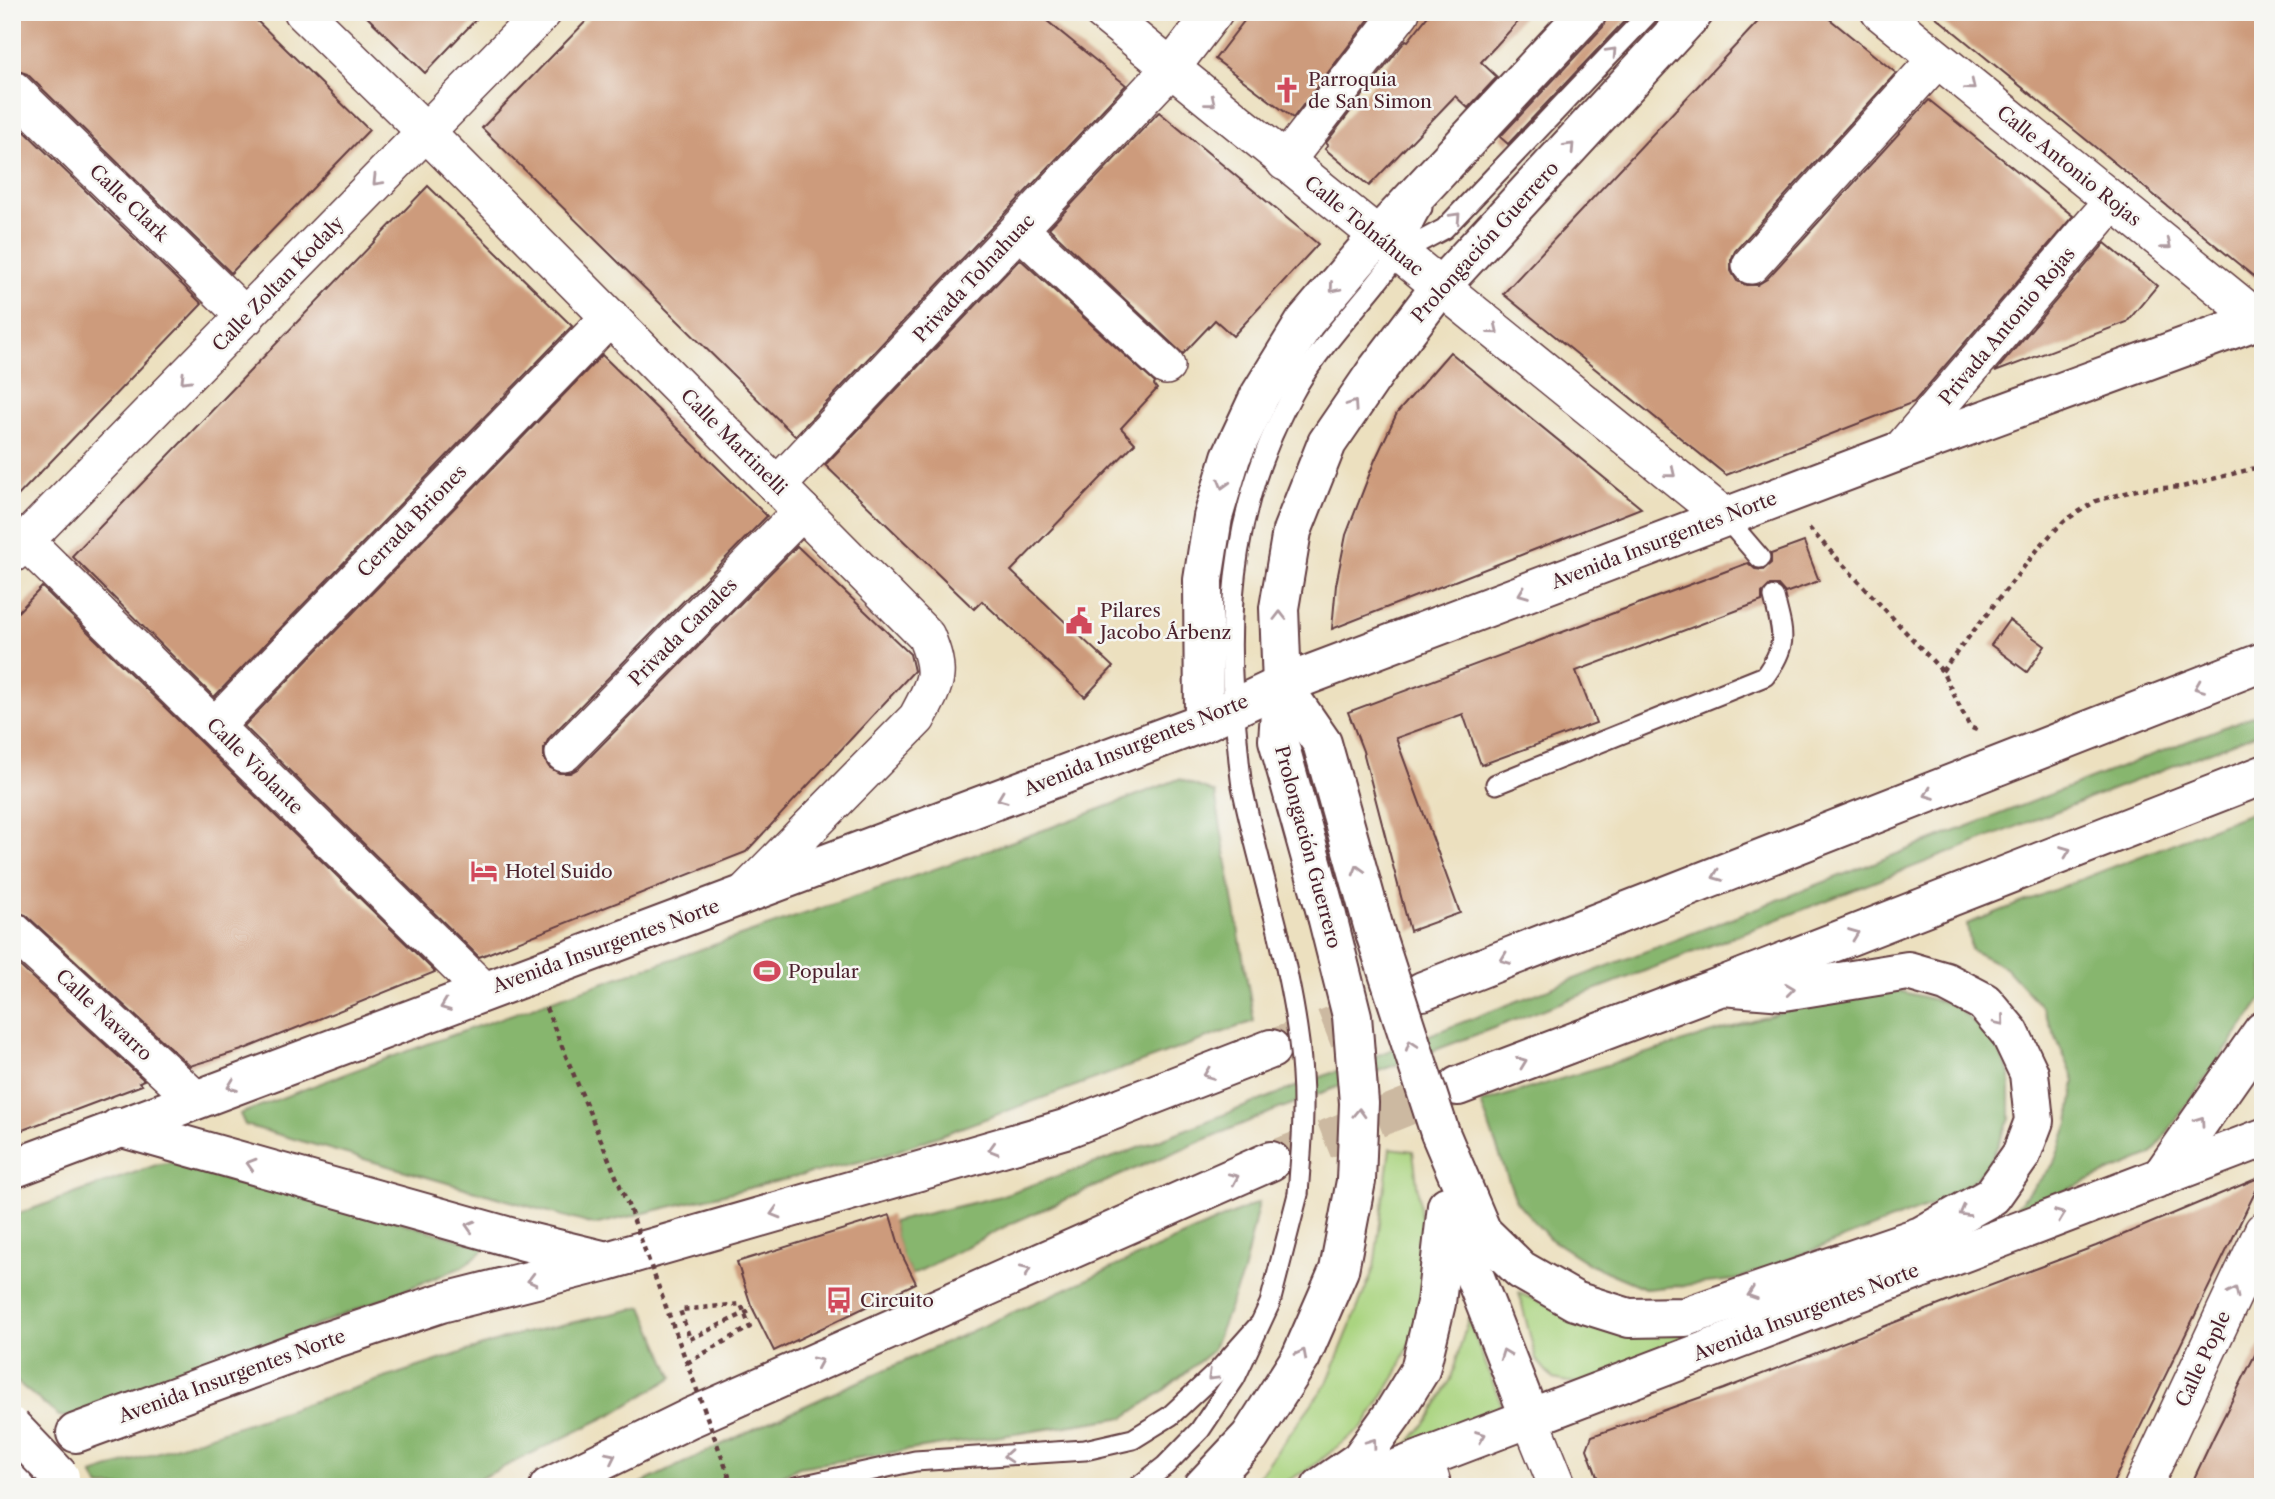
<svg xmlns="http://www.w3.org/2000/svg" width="2275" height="1499" font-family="'Libre Caslon Text',serif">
<rect width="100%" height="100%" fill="#f6f6f2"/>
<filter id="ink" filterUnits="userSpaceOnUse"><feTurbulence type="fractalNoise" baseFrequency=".0143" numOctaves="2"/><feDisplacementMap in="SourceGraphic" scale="14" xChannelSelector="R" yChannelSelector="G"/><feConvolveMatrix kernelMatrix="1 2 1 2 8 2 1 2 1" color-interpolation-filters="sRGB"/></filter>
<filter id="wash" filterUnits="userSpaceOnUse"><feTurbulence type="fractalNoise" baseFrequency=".00686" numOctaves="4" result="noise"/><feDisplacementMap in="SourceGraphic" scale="28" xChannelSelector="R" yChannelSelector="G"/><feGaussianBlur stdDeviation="1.57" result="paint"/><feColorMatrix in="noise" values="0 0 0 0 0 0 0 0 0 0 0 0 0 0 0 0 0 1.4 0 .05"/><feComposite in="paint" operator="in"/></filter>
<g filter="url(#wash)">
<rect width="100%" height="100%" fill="#ece0bf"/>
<g fill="#aad480" stroke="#7a7a56" stroke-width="2">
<path d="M1390 1148 1413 1151 1422 1225 1424 1274 1420 1320 1396 1375 1364 1426 1313 1466 1277 1487H1255L1253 1484 1327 1383 1374 1268Z"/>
<path d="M1519 1293 1580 1318 1724 1330 1585 1385 1553 1379 1536 1359Z"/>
<path d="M1468 1319 1501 1403 1491 1422 1405 1448 1431 1416 1451 1379Z"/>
</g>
<g fill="#87b66e" stroke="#686a4c" stroke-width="2">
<path d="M2263 712V731L1650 969 1271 1112 1132 1170 1008 1225 912 1275 902 1257 892 1222 997 1197 1125 1153Z"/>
<path d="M1179 779 1215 793 1254 1021 883 1156 594 1225 245 1125 240 1114C549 993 869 900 1179 779Z"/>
<path d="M2263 808V998L2151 1155 2011 1213 2053 1165 2069 1123 2075 1081 2043 1008 2005 967 1971 950 1967 924Z"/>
<path d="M1895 990 1952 1004 1992 1038 2010 1073V1119L1989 1164 1958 1195 1735 1280 1647 1289 1591 1265 1549 1238 1516 1201 1481 1103 1822 1000Z"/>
<path d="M192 1160 487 1248 462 1267 82 1420 59 1416 12 1378V1216L159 1164Z"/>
<path d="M1259 1202 1243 1273 1212 1351 1163 1391 1125 1417 799 1467 759 1487H634L760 1426Z"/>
<path d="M643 1307 673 1377 614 1413 463 1487H100L92 1474 516 1335Z"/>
</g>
<g id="blocks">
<g fill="#cd9b7c">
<path d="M12 12H248L369 130 231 273 27 74 12 69Z"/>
<path d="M362 12H483L425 73Z"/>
<path d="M595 12H1036L1126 85 795 436 482 128Z"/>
<path d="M1251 12H1370L1373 14 1293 118 1215 59Z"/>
<path d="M1431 12H1527L1481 62 1497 77 1468 108 1455 96 1369 186 1325 149 1328 145 1326 143 1406 40 1408 41Z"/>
<path d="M1608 12H1633L1508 144 1500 137 1603 27Z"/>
<path d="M1767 12H1821L1896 73 1735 251 1731 260V271L1737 281 1746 285H1757L1767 279 1929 100 2073 216 1914 402 1726 475 1503 294Z"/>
<path d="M1930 12H2263V284L1964 40Z"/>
<path d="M1159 112 1318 244 1233 336 1215 320 1183 354 1049 228Z"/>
<path d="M12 119 202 304 12 502Z"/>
<path d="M428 186 572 326 214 697 72 556Z"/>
<path d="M2105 243 2157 286 2127 322 1995 372Z"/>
<path d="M1020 259 1155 383 1154 385 1157 389 1121 428 1135 443 1011 571 1113 667 1085 697 982 601 974 609 825 465Z"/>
<path d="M1450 352 1641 508 1332 629 1336 585 1346 535 1375 460 1397 413Z"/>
<path d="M602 355 767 516 549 738 544 748V759L549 767 559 773H570L579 768 797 546 910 654 914 671 746 852 479 957 244 726Z"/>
<path d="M1804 542 1819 581 1785 593 1778 585H1770L1762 593V601L1576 671 1596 723 1481 765 1463 714 1396 738 1460 913 1410 931 1363 751 1348 712 1748 563 1755 569 1763 570 1771 563V554Z"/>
<path d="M42 587 435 972 242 1050 190 1066 26 915 12 910V618Z"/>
<path d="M2009 620 2045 646 2027 672 1991 645Z"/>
<path d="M12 959 144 1080 139 1082 142 1085 12 1134Z"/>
<path d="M2263 1176 2111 1487H1601L1587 1449 1592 1436 1724 1389 1957 1298 2096 1246Z"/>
<path d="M890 1215 902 1255 916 1283 774 1351 751 1305 737 1262Z"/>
<path d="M2263 1339V1487H2190L2214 1436Z"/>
</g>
</g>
</g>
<g filter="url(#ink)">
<use href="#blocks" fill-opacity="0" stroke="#623c41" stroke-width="2"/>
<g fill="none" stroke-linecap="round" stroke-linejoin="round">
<g stroke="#ccb9a1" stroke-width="38" stroke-dasharray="38 19" stroke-linecap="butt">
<path d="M1271 1049 1423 991"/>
<path d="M12 1456 76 1433"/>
</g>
<path stroke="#ccb9a1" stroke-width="38" stroke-dasharray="38 19" stroke-linecap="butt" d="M1271 1161 1458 1086"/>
<g stroke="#623c41" stroke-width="23">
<g id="service">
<path d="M1399 253 1444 229 1650 12"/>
<path d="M1725 517 1760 558"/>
<path d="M1496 784 1765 676C1789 643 1783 634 1774 597"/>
<path d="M1279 935C1267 886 1252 836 1242 786 1239 767 1238 747 1236 728 1223 607 1235 492 1298 385 1326 338 1366 300 1398 255 1408 241 1411 222 1422 208"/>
<path d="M796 1487 915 1461 1085 1450 1133 1439 1170 1416 1217 1372 1258 1326"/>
<path d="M1138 1487 1165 1466 1200 1430 1235 1378 1270 1303 1298 1194"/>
</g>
</g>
<g stroke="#623c41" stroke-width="40">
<g id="minor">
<path d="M303 12 425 131 926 636C942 675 936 682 917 718L744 894"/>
<path d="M1102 12 1725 517"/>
<path d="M1880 12 2258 319"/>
<path d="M12 89 246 317"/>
<path d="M1285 162 1401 12"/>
<path d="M1020 230 1166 366"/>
<path d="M1751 265 1937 59"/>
<path d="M1900 451 2113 201"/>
<path d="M777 486 1171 68 1214 12"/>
<path d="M25 541 484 991"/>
<path d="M12 554 543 12"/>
<path d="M215 726 610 317"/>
<path d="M564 753 802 511"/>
<path d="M12 930 195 1099"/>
<path d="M1530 1418 1558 1487"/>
<path d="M1424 1458 1433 1487"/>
<path d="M2143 1487 2263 1231"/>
</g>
</g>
<g stroke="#623c41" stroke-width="42">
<g id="secondary">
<path d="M1204 722 1203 580 1213 517 1231 457 1260 395 1305 322 1378 236 1587 12"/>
<path d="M1722 986 2263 775"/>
<path d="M1423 991 2263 662"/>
<path d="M119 1127 524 1241 602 1260"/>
<path d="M12 1169 1204 722 1282 685 1900 451 2263 318"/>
<path d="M2161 1177 2263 1031"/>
<path d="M1449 1211 1530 1418"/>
<path d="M76 1433 324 1342 441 1303 607 1261 1065 1129 1271 1049"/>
<path d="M1321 1487 1360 1460 1393 1414 1420 1370 1436 1303 1447 1206"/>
<path d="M1349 1487 2263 1138"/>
</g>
</g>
<g stroke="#623c41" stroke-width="42">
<g id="primary">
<path d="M1327 916 1278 740 1282 685 1279 608 1292 531 1327 443 1377 370 1440 287 1694 12"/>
<path d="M1203 1487 1250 1437 1301 1357 1339 1270 1356 1181"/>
</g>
</g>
<g stroke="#623c41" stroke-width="42">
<g id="motorway">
<path d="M1282 685 1322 743 1376 936"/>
<path d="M1440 1133 1482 1232 1521 1270 1575 1301 1629 1318 1685 1317 1921 1236 1992 1196 2021 1155 2034 1121 2029 1073 2010 1033 1984 1002 1946 982 1908 971 1784 991 1722 986 1458 1086"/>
<path d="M12 1482 16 1487"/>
<path d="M549 1487 690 1418 1271 1161"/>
</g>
</g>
<g stroke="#623c41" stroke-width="4.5" stroke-dasharray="5 5" stroke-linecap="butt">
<path d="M1809 528 1942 671 1970 727 1981 732"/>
<path d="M1942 671 2042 544 2064 521 2096 501 2140 489 2182 487 2263 466"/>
<path d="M546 1008 630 1210"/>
<path d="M690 1339 754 1309"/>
</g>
<use href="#service" stroke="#fff" stroke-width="19"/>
<use href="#minor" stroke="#fff" stroke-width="37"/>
<use href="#secondary" stroke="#fff" stroke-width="38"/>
<use href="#primary" stroke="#fff" stroke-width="38"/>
<use href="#motorway" stroke="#fff" stroke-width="38"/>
<g stroke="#623c41" stroke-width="23" stroke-linecap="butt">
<path id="service-bridge" d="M1279 935C1289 981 1299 1027 1302 1074 1305 1114 1301 1154 1298 1194"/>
</g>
<g stroke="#623c41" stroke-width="42" stroke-linecap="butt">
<path id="primary-bridge" d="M1327 916 1352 1016 1359 1103 1356 1181"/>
</g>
<g stroke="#623c41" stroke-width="42" stroke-linecap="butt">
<g id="motorway-bridge">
<path d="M1376 936 1440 1133"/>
<path d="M12 1427 60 1477"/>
</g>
</g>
<g stroke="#623c41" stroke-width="4.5" stroke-dasharray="5 5" stroke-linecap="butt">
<path d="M630 1210 733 1487"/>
<path d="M687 1363 750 1327 741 1304 680 1310 690 1339"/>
</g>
<use href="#service-bridge" stroke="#fff" stroke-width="19"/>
<use href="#primary-bridge" stroke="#fff" stroke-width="38"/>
<use href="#motorway-bridge" stroke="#fff" stroke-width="38"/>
</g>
<defs><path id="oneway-chevron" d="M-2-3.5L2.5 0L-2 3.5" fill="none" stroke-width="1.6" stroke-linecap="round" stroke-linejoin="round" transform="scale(1.75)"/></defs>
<g stroke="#ae9aa0">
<use href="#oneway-chevron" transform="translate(1612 52) rotate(-47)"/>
<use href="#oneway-chevron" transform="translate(1971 86) rotate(39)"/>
<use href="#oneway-chevron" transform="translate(1211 102) rotate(39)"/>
<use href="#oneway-chevron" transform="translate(1570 147) rotate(-47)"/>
<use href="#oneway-chevron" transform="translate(377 181) rotate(134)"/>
<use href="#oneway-chevron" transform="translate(1456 217) rotate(-47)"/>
<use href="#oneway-chevron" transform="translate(2167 245) rotate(39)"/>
<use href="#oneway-chevron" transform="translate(1334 288) rotate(130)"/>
<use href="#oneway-chevron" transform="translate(1494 330) rotate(39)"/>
<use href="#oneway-chevron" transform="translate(185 379) rotate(135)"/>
<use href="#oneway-chevron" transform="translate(1353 405) rotate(-56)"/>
<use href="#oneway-chevron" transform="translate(1671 473) rotate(39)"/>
<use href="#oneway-chevron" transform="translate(1223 484) rotate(106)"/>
<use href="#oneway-chevron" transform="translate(1523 593) rotate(159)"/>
<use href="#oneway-chevron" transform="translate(1280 616) rotate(-90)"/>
<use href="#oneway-chevron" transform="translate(2199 687) rotate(158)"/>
<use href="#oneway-chevron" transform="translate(1929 794) rotate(159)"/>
<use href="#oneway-chevron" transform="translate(1002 798) rotate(159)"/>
<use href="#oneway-chevron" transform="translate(2066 851) rotate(-21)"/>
<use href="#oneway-chevron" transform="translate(1358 870) rotate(-106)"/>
<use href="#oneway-chevron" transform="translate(1717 876) rotate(159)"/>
<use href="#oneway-chevron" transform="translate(1854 934) rotate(-21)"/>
<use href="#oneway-chevron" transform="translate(1505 959) rotate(159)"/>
<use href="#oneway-chevron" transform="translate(1790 989) rotate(-7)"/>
<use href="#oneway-chevron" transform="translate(445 1006) rotate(159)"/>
<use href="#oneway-chevron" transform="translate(2000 1021) rotate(50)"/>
<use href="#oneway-chevron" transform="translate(1411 1045) rotate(-108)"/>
<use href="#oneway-chevron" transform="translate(1522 1062) rotate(-21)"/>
<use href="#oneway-chevron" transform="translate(1208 1074) rotate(159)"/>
<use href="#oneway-chevron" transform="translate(232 1086) rotate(159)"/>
<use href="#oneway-chevron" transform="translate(1359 1113) rotate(-88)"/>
<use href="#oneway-chevron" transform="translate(2200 1121) rotate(-55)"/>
<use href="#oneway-chevron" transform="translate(993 1149) rotate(164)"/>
<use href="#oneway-chevron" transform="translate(251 1164) rotate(-164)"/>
<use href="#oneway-chevron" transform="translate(1234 1178) rotate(-24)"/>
<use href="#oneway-chevron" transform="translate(1964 1212) rotate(151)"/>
<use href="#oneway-chevron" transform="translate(775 1213) rotate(164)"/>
<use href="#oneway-chevron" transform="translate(2060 1215) rotate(-21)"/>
<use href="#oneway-chevron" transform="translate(470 1226) rotate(-164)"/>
<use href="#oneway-chevron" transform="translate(1026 1270) rotate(-24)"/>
<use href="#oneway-chevron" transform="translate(532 1280) rotate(166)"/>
<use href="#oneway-chevron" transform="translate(2234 1292) rotate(-65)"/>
<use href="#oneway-chevron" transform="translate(1752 1294) rotate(161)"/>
<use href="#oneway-chevron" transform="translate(1302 1354) rotate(-63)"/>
<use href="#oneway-chevron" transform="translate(1505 1354) rotate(-111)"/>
<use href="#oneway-chevron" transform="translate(818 1362) rotate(-24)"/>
<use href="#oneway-chevron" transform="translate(1212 1376) rotate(136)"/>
<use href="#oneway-chevron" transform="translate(1481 1436) rotate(-21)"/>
<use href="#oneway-chevron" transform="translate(1372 1443) rotate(-54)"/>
<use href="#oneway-chevron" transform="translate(1008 1456) rotate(176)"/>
<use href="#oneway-chevron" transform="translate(611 1457) rotate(-26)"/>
</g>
</g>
<defs>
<g id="church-bare" transform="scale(2.1)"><path d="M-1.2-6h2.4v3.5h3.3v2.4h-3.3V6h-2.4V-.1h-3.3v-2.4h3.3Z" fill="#d1495b" stroke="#f6f6f2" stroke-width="2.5" paint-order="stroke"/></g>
<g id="civic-bare" transform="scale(2.1)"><path d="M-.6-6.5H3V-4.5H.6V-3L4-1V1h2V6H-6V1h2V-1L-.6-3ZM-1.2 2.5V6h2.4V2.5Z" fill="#d1495b" stroke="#f6f6f2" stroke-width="2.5" paint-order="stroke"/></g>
<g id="hotel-bare" transform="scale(2.1)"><path d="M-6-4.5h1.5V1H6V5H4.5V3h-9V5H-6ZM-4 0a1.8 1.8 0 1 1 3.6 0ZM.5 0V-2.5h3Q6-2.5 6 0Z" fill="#d1495b" stroke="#f6f6f2" stroke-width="2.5" paint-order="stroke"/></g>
<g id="stadium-bare" transform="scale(2.1)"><path d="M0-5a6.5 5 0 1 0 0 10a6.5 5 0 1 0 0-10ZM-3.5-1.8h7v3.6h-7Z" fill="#d1495b" stroke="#f6f6f2" stroke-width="2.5" paint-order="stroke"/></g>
<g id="bus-bare" transform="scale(2.1)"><path d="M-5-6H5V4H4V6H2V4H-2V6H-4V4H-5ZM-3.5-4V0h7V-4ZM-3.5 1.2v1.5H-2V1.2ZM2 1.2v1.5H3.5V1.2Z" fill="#d1495b" stroke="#f6f6f2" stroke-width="2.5" paint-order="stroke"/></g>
</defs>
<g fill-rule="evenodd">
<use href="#church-bare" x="1287" y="90"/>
<use href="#civic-bare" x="1079" y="621"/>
<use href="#hotel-bare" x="484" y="871"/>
<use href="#stadium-bare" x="767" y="971"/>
<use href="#bus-bare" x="839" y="1300"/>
</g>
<g text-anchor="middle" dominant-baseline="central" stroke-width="5" stroke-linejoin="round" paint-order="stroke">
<g font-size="19" fill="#4a1f2b" stroke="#f6f6f2" text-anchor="start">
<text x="1308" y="79">Parroquia<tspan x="1308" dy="22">de San Simon</tspan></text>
<text x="1100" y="610">Pilares<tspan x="1100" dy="22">Jacobo Árbenz</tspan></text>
<text x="505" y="871">Hotel Suido</text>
<text x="788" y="971">Popular</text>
<text x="860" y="1300">Circuito</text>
</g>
<g font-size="19" fill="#4a1f2b" stroke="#f6f6f2">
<text transform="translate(2069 166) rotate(39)">Calle Antonio Rojas</text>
<text transform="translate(129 203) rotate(44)">Calle Clark</text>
<text transform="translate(1364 226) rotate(39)">Calle Tolnáhuac</text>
<text transform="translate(1485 242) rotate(-48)">Prolongación Guerrero</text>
<text transform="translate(974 278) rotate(-47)">Privada Tolnahuac</text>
<text transform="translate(278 284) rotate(-46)">Calle Zoltan Kodaly</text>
<text transform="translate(2007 326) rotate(-50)">Privada Antonio Rojas</text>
<text transform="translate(734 442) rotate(45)">Calle Martinelli</text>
<text transform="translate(412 521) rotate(-46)">Cerrada Briones</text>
<text transform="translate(1664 540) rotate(-21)">Avenida Insurgentes Norte</text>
<text transform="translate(683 632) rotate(-45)">Privada Canales</text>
<text transform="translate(1136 745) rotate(-22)">Avenida Insurgentes Norte</text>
<text transform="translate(255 766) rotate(45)">Calle Violante</text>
<text transform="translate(1308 847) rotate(75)">Prolongación Guerrero</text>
<text transform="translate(606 946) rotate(-20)">Avenida Insurgentes Norte</text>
<text transform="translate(104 1015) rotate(43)">Calle Navarro</text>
<text transform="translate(1806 1312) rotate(-21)">Avenida Insurgentes Norte</text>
<text transform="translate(2203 1359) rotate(-65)">Calle Pople</text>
<text transform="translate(232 1376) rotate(-20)">Avenida Insurgentes Norte</text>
</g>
</g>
<rect width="2275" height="1499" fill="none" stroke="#f6f6f2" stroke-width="42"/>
</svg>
